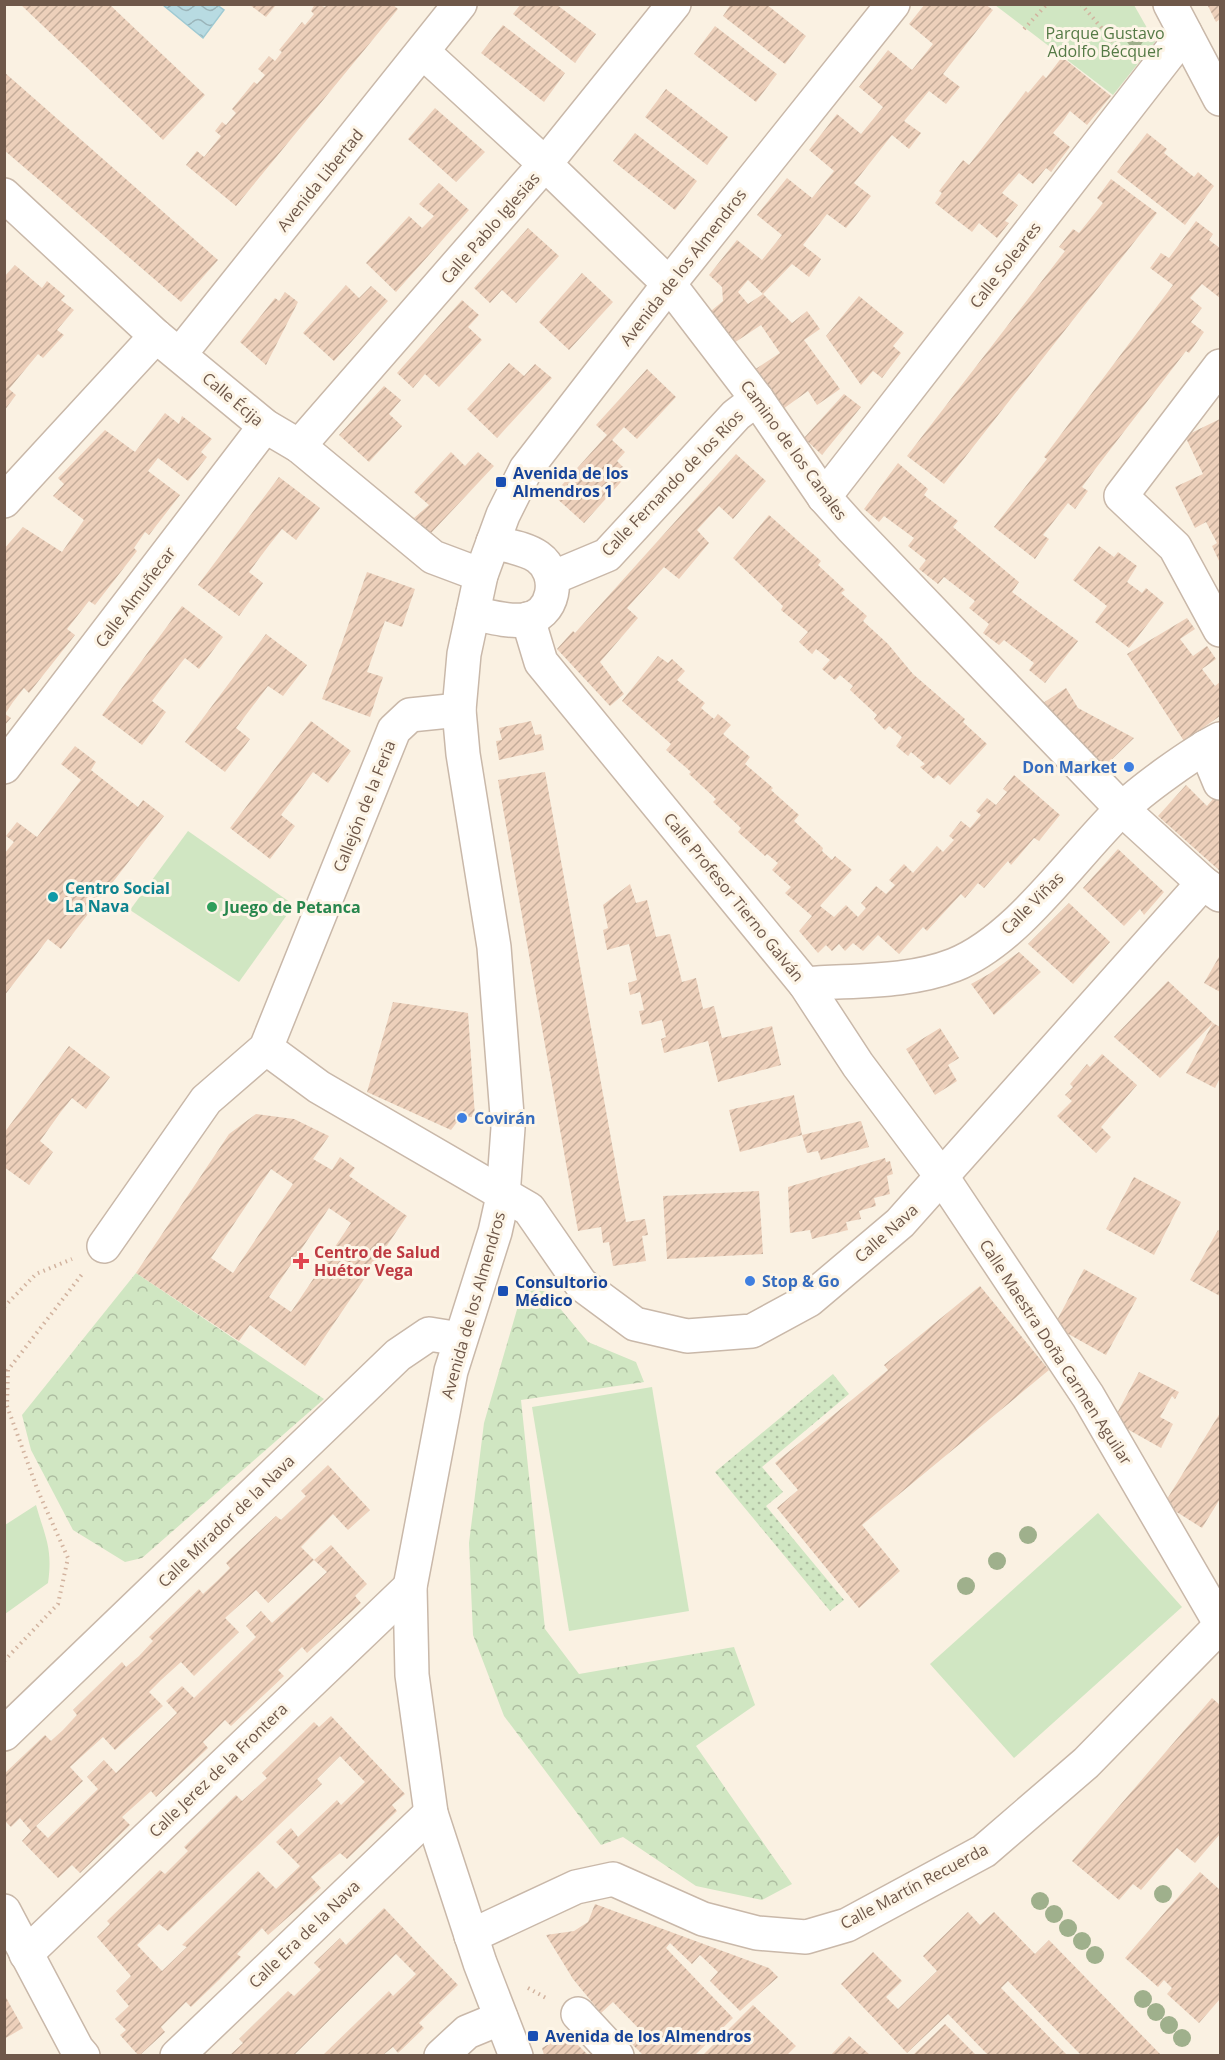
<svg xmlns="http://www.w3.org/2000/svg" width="1225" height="2060" font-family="'Open Sans',sans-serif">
<defs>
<pattern id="grass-dots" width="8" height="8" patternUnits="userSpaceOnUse" patternTransform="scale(1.5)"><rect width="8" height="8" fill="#d0e6c2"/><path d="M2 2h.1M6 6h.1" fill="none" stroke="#adbda0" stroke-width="1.8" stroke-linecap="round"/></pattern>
<pattern id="forest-crowns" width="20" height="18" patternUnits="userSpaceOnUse" patternTransform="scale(1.5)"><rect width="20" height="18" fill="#d0e6c2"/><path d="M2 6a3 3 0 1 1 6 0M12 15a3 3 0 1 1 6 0" fill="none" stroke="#adbda0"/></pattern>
<pattern id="water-waves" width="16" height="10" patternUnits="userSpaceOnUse" patternTransform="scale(1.5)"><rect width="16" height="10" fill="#b8dbe2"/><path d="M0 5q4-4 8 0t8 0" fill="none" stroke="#9ab4b9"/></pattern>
<pattern id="building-hatch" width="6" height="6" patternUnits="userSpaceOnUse" patternTransform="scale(1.5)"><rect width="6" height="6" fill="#edd0bb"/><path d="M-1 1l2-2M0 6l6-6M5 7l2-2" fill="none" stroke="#c4ac9a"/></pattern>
</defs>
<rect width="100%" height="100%" fill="#faf1e2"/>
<path fill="url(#grass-dots)" d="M833 1374 849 1394 762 1467 783 1492 766 1506 844 1600 830 1611 715 1472Z"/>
<g fill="url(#forest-crowns)">
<path d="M136 1273 324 1399 142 1558 125 1562 73 1530 31 1450 22 1415Z"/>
<path d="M533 1276 588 1342 636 1362 644 1382 521 1400 545 1629 579 1674 734 1647 755 1705 696 1746 792 1884 762 1900 696 1886 623 1837 601 1845 504 1716 473 1635 469 1543 484 1423 518 1306Z"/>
</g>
<g fill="#d0e6c2">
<path d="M995 5H1134L1155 42 1113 95Z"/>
<path d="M188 831 294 905 239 982 130 910Z"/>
<path d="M652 1387 689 1611 569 1631 532 1407Z"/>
<path d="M36 1505C45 1537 53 1548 48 1583L5 1614V1525Z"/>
<path d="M1098 1513 1182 1607 1014 1758 930 1664Z"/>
</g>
<path fill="url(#water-waves)" stroke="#9fcad3" stroke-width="1.5" d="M163 5H217L224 10 203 38Z"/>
<g fill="url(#building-hatch)" fill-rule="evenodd">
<path d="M20 4H109L205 95 163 140Z"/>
<path d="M315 4 325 7 327 4H392L398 9 236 206 186 165 197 151 204 157 221 136 215 131 222 122 226 125 236 113 232 109 254 82 257 84 265 75 258 69 269 56 275 61 282 52 279 50 302 22 305 25 314 14 311 11Z"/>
<path d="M731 4H766L806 36 785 64 723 16Z"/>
<path d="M925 4H985L993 10 943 74 960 87 946 104 929 91 904 121 921 133 909 149 892 135 854 183 871 196 846 228 827 214 803 245 821 259 809 277 792 264 763 294 792 323 807 311 820 329 804 340 840 389 817 405 808 391 783 409 754 370 780 353 761 325 734 343 711 311 723 301 722 287 709 275 737 240 762 260 782 235 757 215 787 178 812 198 834 171 809 150 837 114 861 134 883 107 859 87 888 50 912 70 933 44 909 24ZM748 280 763 294 748 304 738 292Z"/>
<path d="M1207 4H1220V19L1216 22Z"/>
<path d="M250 5H276L266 17Z"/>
<path d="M520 5H557L596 34 575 63 513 14Z"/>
<path d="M503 25 565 73 544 102 481 53Z"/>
<path d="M715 26 777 74 756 102 694 54Z"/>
<path d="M1062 57 1111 96 1087 125 1070 111 1063 121 1053 133 1070 147 1051 172 1046 168 1033 184 1019 173 1002 193 1018 205 1005 221 1009 223 997 238 979 223 972 232 935 203 942 193 939 191 963 160 969 165 1026 91 1028 93 1043 75 1046 78Z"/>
<path d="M4 72 218 260 181 302 4 150Z"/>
<path d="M666 89 728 137 707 165 645 117Z"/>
<path d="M435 108 485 152 456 182 408 139Z"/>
<path d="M635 133 697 181 675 210 613 161Z"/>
<path d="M1147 133 1167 149 1164 153 1194 177 1198 172 1214 186 1185 225 1117 172Z"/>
<path d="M1111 179 1157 213 944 484 907 456 1065 251 1059 247 1073 229 1079 233 1103 203 1097 198Z"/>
<path d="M439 183 469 210 396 292 366 263 409 216 422 228 434 216 419 204Z"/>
<path d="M1196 221 1213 234 1209 240 1220 248V298L1202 284 1190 298 1202 308 1191 322 1204 332 1189 353 1186 351 1096 468 1082 487 1088 491 1075 509 1068 503 1043 535 1049 539 1035 559 994 527 1047 459 1044 457 1173 285 1150 268 1161 253 1169 258Z"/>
<path d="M528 228 559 256 516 303 502 290 490 303 474 288Z"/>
<path d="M15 265 42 288 47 281 65 296 61 300 74 310 57 330 64 335 43 358 38 354 9 389 16 395 4 411V277Z"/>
<path d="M582 273 613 302 569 350 539 322Z"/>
<path d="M346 285 359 298 371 286 388 301 334 361 303 333Z"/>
<path d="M285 292 298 302 266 365 240 342 275 298 279 301Z"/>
<path d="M859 296 904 333 893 346 901 353 882 378 873 371 861 385 826 336Z"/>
<path d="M462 300 479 315 468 327 482 340 439 387 425 374 413 388 397 373Z"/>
<path d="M509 363 524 376 535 364 552 378 497 438 467 409Z"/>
<path d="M647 369 676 397 637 439 624 427 612 440 625 452 617 461 629 473 584 523 553 495 607 435 596 425Z"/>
<path d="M384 386 401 400 389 414 402 426 369 462 339 435Z"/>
<path d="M844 394 861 407 822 455 804 438Z"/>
<path d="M165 413 179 424 182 416 212 439 201 452 207 457 188 481 158 458 148 471 180 495 149 535 145 532 134 548 137 551 95 605 89 601 67 629 75 635 29 693 24 688 13 702 5 714 11 718 4 726V549L23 527 62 552 84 520 53 496 64 484 58 478 105 430 135 452Z"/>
<path d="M1220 419V563L1212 546 1217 543 1206 522 1195 528 1175 487 1203 474 1185 436Z"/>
<path d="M451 452 465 466 478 452 494 466 431 533 414 518 429 505 414 492Z"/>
<path d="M736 454 766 481 733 519 719 506 697 530 709 543 679 579 664 567 627 608 638 618 600 662 624 694 610 706 557 649 573 631 575 633Z"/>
<path d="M898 463 928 489 924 495 958 521 953 527 1019 582 1012 592 1078 641 1045 683 1029 670 1034 663 1004 640 999 645 983 633 989 624 969 608 975 601 944 577 938 584 919 569 926 560 908 546 914 538 884 516 879 522 864 509Z"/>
<path d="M279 477 320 508 296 540 282 529 270 544 249 572 263 583 239 616 198 585Z"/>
<path d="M769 515 821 561 818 565 845 590 841 593 867 616 863 621 888 644 913 674 965 719 963 722 987 744 950 785 938 775 934 779 920 767 925 764 911 752 908 756 896 746 902 737 889 726 885 730 874 719 877 715 850 690 853 686 840 675 835 680 822 669 830 660 816 649 812 654 799 642 808 632 781 610 783 606 733 558Z"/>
<path d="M1099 546 1114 557 1118 552 1137 566 1127 582 1142 593 1146 588 1164 603 1129 648 1095 622 1107 606 1073 580Z"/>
<path d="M367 572 415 589 402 627 385 621 367 672 383 677 370 717 322 699Z"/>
<path d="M182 606 223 637 199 669 185 658 173 673 152 701 166 712 142 745 102 715Z"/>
<path d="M1187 618 1195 629 1180 639 1193 656 1207 646 1216 659 1202 669 1215 686 1220 682V716L1184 741 1127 654Z"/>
<path d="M266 634 307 665 283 696 268 686 236 728 250 739 225 772 185 742Z"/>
<path d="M658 656 668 663 672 659 685 671 677 680 705 703 701 708 714 719 718 714 731 725 723 734 750 757 745 764 773 788 771 790 799 815 794 821 823 848 822 851 832 860 835 856 852 870 820 906 834 917 846 905 858 917 866 908 861 903 876 886 886 894 895 885 889 880 904 864 913 873 937 846 943 852 954 840 949 836 961 821 970 828 981 815 976 811 987 798 996 805 1007 792 1003 789 1014 775 1060 815 1039 841 1034 838 1011 865 1008 861 984 888 978 883 965 898 961 894 927 931 923 927 899 954 878 935 863 951 853 943 845 951 839 944 832 951 826 945 818 953 799 931 812 916 785 893 791 887 772 870 778 863 767 854 765 856 738 832 741 828 713 802 716 799 689 774 691 772 666 750 671 744 622 701Z"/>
<path d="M1066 688 1078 708 1134 738 1105 766 1043 703Z"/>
<path d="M311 721 351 751 328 783 313 772 281 815 295 826 270 859 230 828Z"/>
<path d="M531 721 535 735 541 734 544 750 499 760 496 741 502 740 499 728Z"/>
<path d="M75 746 96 762 91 770 138 807 143 800 164 816 61 949 48 939 4 996V854L14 842 6 836 17 822 37 837 81 780 61 764Z"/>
<path d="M545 772 626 1222 645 1219 648 1235 642 1236 646 1261 613 1266 609 1242 603 1243 601 1227 578 1231 498 780Z"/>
<path d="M1186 785 1207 806 1218 793 1220 798V871L1158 816Z"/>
<path d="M1118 849 1164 892 1144 915 1140 909 1124 926 1083 888Z"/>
<path d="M630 884 636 903 647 900 656 937 670 934 682 982 696 978 703 1009 714 1006 722 1038 772 1026 781 1065 718 1082 708 1041 664 1053 661 1039 666 1037 662 1020 642 1025 639 1011 644 1010 640 992 630 995 628 983 637 980 629 944 607 950 603 930 608 928 603 905Z"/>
<path d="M1069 903 1110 942 1073 984 1028 944Z"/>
<path d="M1019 952 1041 972 994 1015 971 984 989 974Z"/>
<path d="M1220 955V992L1204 983Z"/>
<path d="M1168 981 1213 1023 1160 1078 1114 1037Z"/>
<path d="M393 1002 468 1013 475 1117H461L451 1130 367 1092Z"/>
<path d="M1213 1023 1220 1027V1078L1215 1088 1186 1073Z"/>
<path d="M940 1028 959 1058 948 1065 957 1081 935 1095 906 1049Z"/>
<path d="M69 1046 110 1077 86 1109 72 1098 60 1113 40 1141 53 1152 29 1185 4 1167V1133Z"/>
<path d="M1102 1054 1137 1085 1101 1127 1111 1137 1096 1153 1057 1116 1072 1101 1065 1095 1073 1087 1070 1084 1087 1064 1090 1067Z"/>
<path d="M794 1095 802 1135 740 1152 729 1110Z"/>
<path d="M256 1114 294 1119 329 1136 313 1159 332 1170 340 1157 355 1168 349 1176 407 1216 305 1366 250 1325 239 1341 136 1273 229 1134ZM271 1169 293 1184 233 1273 211 1258ZM329 1208 351 1223 291 1312 269 1297Z"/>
<path d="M861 1121 869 1147 821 1160 818 1151 807 1153 802 1135Z"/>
<path d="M885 1158 886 1162 890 1161 893 1174 887 1176 890 1194 874 1198 876 1206 859 1211 861 1219 846 1222 848 1230 812 1239 810 1230 790 1233 788 1187Z"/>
<path d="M1134 1177 1181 1202 1154 1255 1106 1229Z"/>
<path d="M759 1191 763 1254 667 1259 663 1196Z"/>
<path d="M1218 1230 1220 1232V1296L1190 1280Z"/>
<path d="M1084 1269 1137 1298 1106 1355 1054 1326Z"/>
<path d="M980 1286 1049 1370 862 1525 900 1571 859 1608 777 1508 798 1490 775 1463 865 1389 888 1370 884 1365Z"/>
<path d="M1139 1372 1179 1392 1175 1399 1172 1396 1160 1417 1173 1424 1161 1448 1113 1421Z"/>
<path d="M1220 1413V1499L1202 1528 1164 1504Z"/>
<path d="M328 1465 370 1510 348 1530 333 1514 301 1547 314 1560 268 1603 256 1590 225 1618 239 1632 194 1676 181 1662 161 1680 149 1692 163 1706 115 1750 103 1737 70 1767 83 1781 36 1826 48 1838 98 1789 87 1777 104 1760 116 1773 177 1713 166 1701 182 1686 194 1698 256 1637 246 1626 261 1611 272 1623 327 1572 314 1560 331 1545 367 1584 355 1596 361 1603 307 1653 302 1647 278 1670 284 1676 231 1726 225 1720 203 1742 208 1748 156 1797 151 1791 122 1817 130 1825 80 1873 72 1865 58 1878 22 1841 31 1831 20 1818 11 1827 4 1820V1774L45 1735 51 1741 63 1730 77 1715 73 1710 122 1662 126 1667 139 1656 153 1641 149 1637 199 1589 203 1594 217 1581 230 1568 226 1563 276 1516 281 1520 306 1496 301 1491Z"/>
<path d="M1212 1698 1220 1705V1834L1195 1863 1177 1848 1141 1890 1133 1884 1119 1900 1072 1861Z"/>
<path d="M331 1716 405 1794 392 1805 397 1811 347 1859 340 1853 311 1877 321 1888 268 1935 262 1928 237 1954 241 1957 219 1980 191 2007 186 2002 161 2027 165 2032 139 2056 120 2035 126 2030 115 2019 129 2006 116 1991 131 1976 97 1937 110 1924 107 1921 160 1870 165 1874 188 1851 184 1847 236 1795 242 1801 267 1778 262 1773 314 1722 319 1727ZM340 1756 365 1782 341 1805 337 1800 298 1837 291 1828 276 1842 300 1866 276 1889 258 1871 182 1945 187 1947 162 1971 137 1945 159 1924 168 1931 322 1784 317 1779Z"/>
<path d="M1200 1872 1220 1890V1999L1199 2023 1167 1994 1172 1988 1164 1980 1158 1987 1125 1958Z"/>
<path d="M595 1904 769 1968 778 1977 740 2011 710 1981 718 1972 700 1955 692 1964 670 1943 666 1948 733 2018 695 2055H643L632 2044 643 2033 613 2002 601 2013 573 1979 546 1935 574 1931 588 1922Z"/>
<path d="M384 1908 458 1985 419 2023 424 2028 398 2053 393 2047 383 2055H323L389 1991 393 1996 416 1974 396 1954 294 2055H230L243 2043 239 2039 288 1991 294 1996 321 1970 314 1963 340 1938 346 1945Z"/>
<path d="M968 1912 980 1925 994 1912 1035 1954 1049 1940 1161 2055H1081L1008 1981 1001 1988 1067 2055H988L948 2014 907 2053 841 1984 873 1952 902 1981 886 1997 898 2009 937 1971 923 1956Z"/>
<path d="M4 1994 23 2028 4 2039Z"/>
<path d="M753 2005 796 2046 787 2055H703Z"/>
<path d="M945 2024 976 2055H913Z"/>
<path d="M567 2034 588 2055H544L542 2048Z"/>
<path d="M849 2036 870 2055H831Z"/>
</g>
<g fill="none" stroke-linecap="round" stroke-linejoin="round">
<g stroke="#c9b8a9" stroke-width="36">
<g id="minor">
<path d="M1170 4 1220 99"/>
<path d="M423 52 545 164 669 284 757 399 824 497 851 527 1122 809 1203 883 1220 895"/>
<path d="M4 195 156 336 265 426 299 446 433 557 481 575"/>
<path d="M180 354 460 4"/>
<path d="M299 446 545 164 674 4"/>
<path d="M824 497 1185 33"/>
<path d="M4 501 156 336"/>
<path d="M552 578 607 555 736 415 757 399"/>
<path d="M473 613C488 616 507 622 523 620 555 617 562 574 538 557 525 548 507 546 493 542"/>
<path d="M528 619 541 662 805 984 858 1065 942 1177 1088 1396 1220 1623"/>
<path d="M1220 630 1175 547 1121 496 1220 366"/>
<path d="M1205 747 1220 783"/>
<path d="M4 767 265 426"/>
<path d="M805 984C854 980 908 983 954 965 1017 940 1072 858 1120 811 1142 789 1193 753 1220 739"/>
<path d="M266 1048 319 1087 529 1209 581 1284 635 1324 687 1336 752 1331 809 1300 900 1223 1203 883"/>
<path d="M104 1246 206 1100 266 1048 394 730 410 715 459 710"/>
<path d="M4 1734 398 1355 429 1334 460 1339"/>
<path d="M4 1911 77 2049 83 2056"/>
<path d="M471 1936 576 1887 613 1879 703 1919 757 1933 806 1937 847 1925 984 1851 1086 1763 1220 1626"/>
<path d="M26 1954 410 1587"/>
<path d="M578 2014 617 2056"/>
<path d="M177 2056 431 1813"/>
<path d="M441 2056 467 2032 501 2018"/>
<path d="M516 2056 480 1963 431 1813 412 1675 410 1587 451 1371 495 1232 503 1196 508 1128 494 947 463 754 459 710 464 654 481 575 503 515 526 469 669 284 893 4"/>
</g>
</g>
<g stroke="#d2b39f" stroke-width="4" stroke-dasharray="1.5 4.5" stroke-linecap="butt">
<path d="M1081 4 1124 54"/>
<path d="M1024 29 1047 4"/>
<path d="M4 1307 36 1274 72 1259"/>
<path d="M4 1661 58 1604 68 1558 38 1491 7 1406 8 1370 83 1273"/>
<path d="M528 1988 548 1999"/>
</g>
<use href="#minor" stroke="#fff" stroke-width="33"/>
</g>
<g fill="#9fb08c">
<circle cx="1135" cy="38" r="9"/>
<circle cx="1028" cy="1535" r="9"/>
<circle cx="997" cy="1561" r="9"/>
<circle cx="966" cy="1586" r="9"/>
<circle cx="1163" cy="1894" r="9"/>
<circle cx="1040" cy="1901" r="9"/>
<circle cx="1054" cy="1914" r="9"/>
<circle cx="1068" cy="1928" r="9"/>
<circle cx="1082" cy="1941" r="9"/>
<circle cx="1095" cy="1955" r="9"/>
<circle cx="1143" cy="1999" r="9"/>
<circle cx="1156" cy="2012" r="9"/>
<circle cx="1169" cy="2025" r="9"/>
<circle cx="1182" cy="2038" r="9"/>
</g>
<g fill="#1a4fb4" stroke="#fdf5e7" stroke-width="2">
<rect x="495" y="476" width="12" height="12" rx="3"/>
<rect x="497" y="1285" width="12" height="12" rx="3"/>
<rect x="527" y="2030" width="12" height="12" rx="3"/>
</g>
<g fill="#3f7fe0" stroke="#fdf5e7" stroke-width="2">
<circle cx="1129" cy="767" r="6"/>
<circle cx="462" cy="1118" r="6"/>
<circle cx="750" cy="1281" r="6"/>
</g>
<circle fill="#0f9aa8" stroke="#fdf5e7" stroke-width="2" cx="53" cy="897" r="6"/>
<circle fill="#2e9e5b" stroke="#fdf5e7" stroke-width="2" cx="212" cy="907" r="6"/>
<path fill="#e0444e" stroke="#fdf5e7" stroke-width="2" d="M298 1252h6v6h6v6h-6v6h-6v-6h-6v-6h6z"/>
<g text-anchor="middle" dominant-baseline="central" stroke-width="6" stroke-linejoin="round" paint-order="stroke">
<g font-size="16" fill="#557a46" stroke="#fdf5e7">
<text x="1105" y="33">Parque Gustavo<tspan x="1105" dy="18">Adolfo Bécquer</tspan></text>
</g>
<g font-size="16" fill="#6f584a" stroke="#fdf5e7">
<text transform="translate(320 180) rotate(-51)">Avenida Libertad</text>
<text transform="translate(490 228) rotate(-49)">Calle Pablo Iglesias</text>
<text transform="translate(1005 265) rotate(-52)">Calle Soleares</text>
<text transform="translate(683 267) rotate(-52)">Avenida de los Almendros</text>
<text transform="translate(233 399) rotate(40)">Calle Écija</text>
<text transform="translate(794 450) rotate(54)">Camino de los Canales</text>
<text transform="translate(672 483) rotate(-46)">Calle Fernando de los Ríos</text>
<text transform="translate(135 597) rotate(-53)">Calle Almuñecar</text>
<text transform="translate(364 806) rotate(-68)">Callejón de la Feria</text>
<text transform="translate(734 897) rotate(51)">Calle Profesor Tierno Galván</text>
<text transform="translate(1032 903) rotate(-45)">Calle Viñas</text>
<text transform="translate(886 1233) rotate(-42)">Calle Nava</text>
<text transform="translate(473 1305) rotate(-74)">Avenida de los Almendros</text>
<text transform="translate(1056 1352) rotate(57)">Calle Maestra Doña Carmen Aguilar</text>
<text transform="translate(226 1521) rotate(-44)">Calle Mirador de la Nava</text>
<text transform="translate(218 1770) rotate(-44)">Calle Jerez de la Frontera</text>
<text transform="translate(914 1886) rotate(-28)">Calle Martín Recuerda</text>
<text transform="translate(304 1934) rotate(-44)">Calle Era de la Nava</text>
</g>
<g font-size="16" font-weight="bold" fill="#164399" stroke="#fdf5e7" text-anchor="start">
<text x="513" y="473">Avenida de los<tspan x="513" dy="18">Almendros 1</tspan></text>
<text x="515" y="1282">Consultorio<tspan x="515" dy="18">Médico</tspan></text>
<text x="545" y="2036">Avenida de los Almendros</text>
</g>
<g font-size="16" font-weight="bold" fill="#366cbe" stroke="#fdf5e7" text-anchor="start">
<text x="1117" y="767" text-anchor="end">Don Market</text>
<text x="474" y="1118">Covirán</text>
<text x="762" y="1281">Stop &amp; Go</text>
</g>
<g font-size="16" font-weight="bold" fill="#0d838f" stroke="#fdf5e7" text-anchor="start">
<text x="65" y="888">Centro Social<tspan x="65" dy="18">La Nava</tspan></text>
</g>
<g font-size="16" font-weight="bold" fill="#27864d" stroke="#fdf5e7" text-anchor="start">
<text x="224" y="907">Juego de Petanca</text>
</g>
<g font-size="16" font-weight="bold" fill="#be3a42" stroke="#fdf5e7" text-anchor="start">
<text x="314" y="1252">Centro de Salud<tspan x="314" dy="18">Huétor Vega</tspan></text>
</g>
</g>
<rect width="1225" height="2060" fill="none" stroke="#6f584a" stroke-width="12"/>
</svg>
